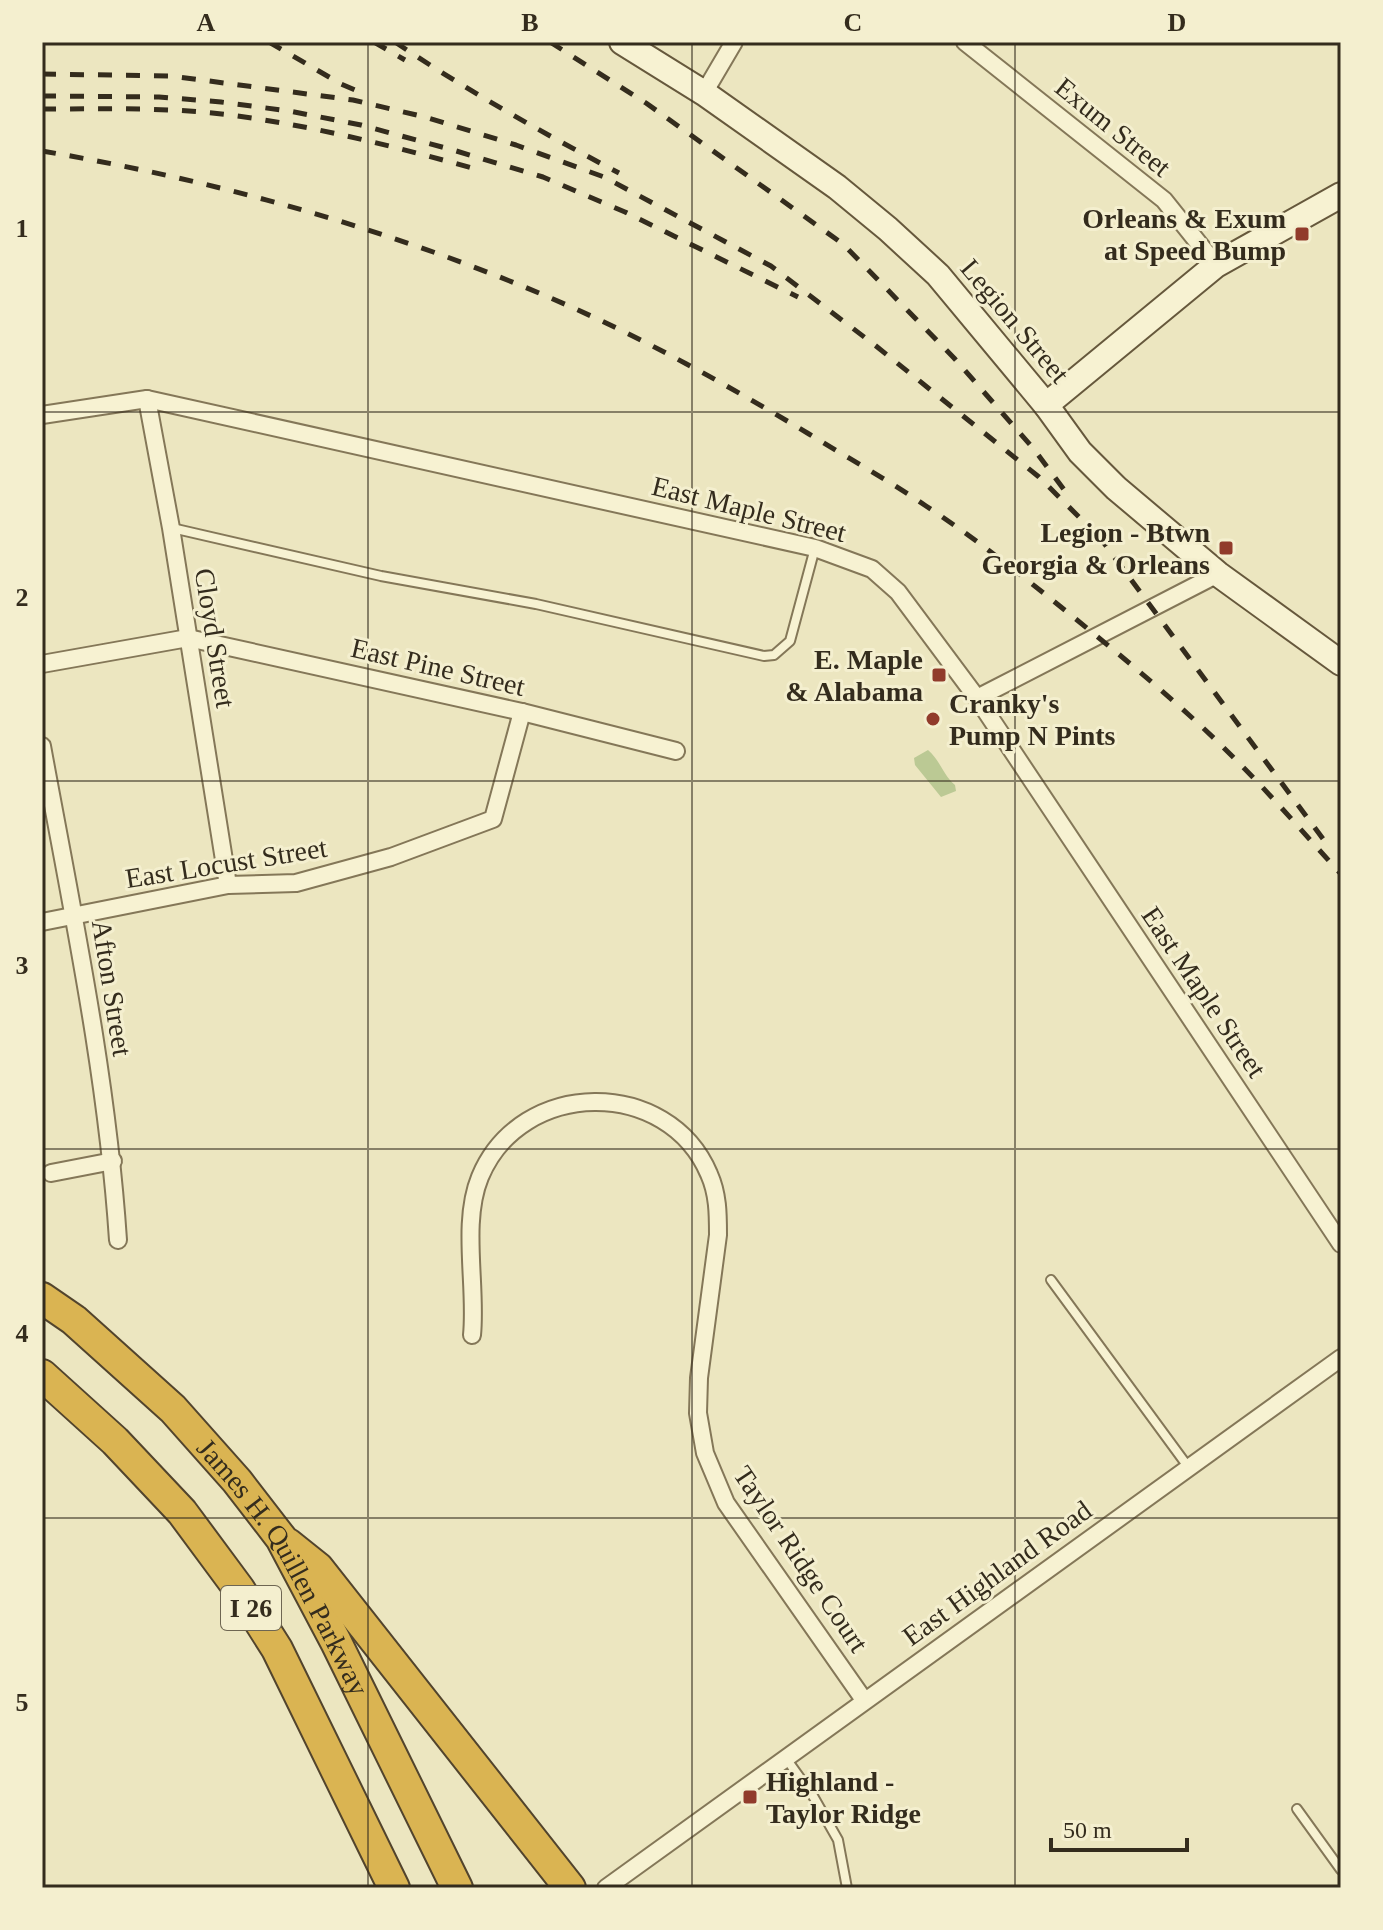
<svg xmlns="http://www.w3.org/2000/svg" width="1383" height="1930" font-family="Georgia,serif">
<rect width="100%" height="100%" fill="#ece6c0"/>
<path fill="#bbc994" d="M928 750C940 760 943 775 955 785L956 791 941 797 915 765 914 758Z"/>
<g fill="none" stroke-linecap="round" stroke-linejoin="round">
<g stroke="#847758" stroke-width="12">
<g id="lane">
<path d="M172 528 381 576 536 604 764 656 774 655 790 641 815 548"/>
<path d="M1051 1280 1189 1468"/>
<path d="M785 1757 813 1796 838 1840 847 1888"/>
<path d="M1297 1809 1341 1870"/>
</g>
</g>
<g stroke="#847758" stroke-width="20">
<g id="street">
<path d="M965 42 1164 200 1216 265"/>
<path d="M704 93 734 42"/>
<path d="M147 399 171 528 228 885"/>
<path d="M42 415 147 399 815 548 872 569 898 592 977 698 1341 1244"/>
<path d="M42 664 188 638 522 712 676 751"/>
<path d="M977 698 1218 574"/>
<path d="M42 746C72 910 107 1074 118 1240"/>
<path d="M42 922 228 885 296 883 391 857 493 819 522 712"/>
<path d="M51 1173 113 1161"/>
<path d="M472 1335C477 1286 461 1223 480 1177 521 1078 668 1077 709 1174 718 1194 718 1214 718 1235L699 1378 698 1413 705 1453 726 1503 864 1700"/>
<path d="M606 1888 1341 1358"/>
</g>
</g>
<g stroke="#66583c" stroke-width="28">
<g id="secondary">
<path d="M622 42 704 93 837 187 888 229 938 275 1046 405 1080 452 1116 488 1218 574 1341 663"/>
<path d="M1046 405 1216 265 1341 195"/>
</g>
</g>
<g stroke="#52442d" stroke-width="34">
<g id="highway">
<path id="s1" d="M42 1298 74 1320 173 1409 237 1481 281 1538 336 1642 457 1888"/>
<path d="M42 1375 115 1441 182 1512 239 1589 277 1649 394 1888"/>
<path d="M288 1544 318 1568 570 1888"/>
</g>
</g>
<use href="#lane" stroke="#f7f2d2" stroke-width="8"/>
<use href="#street" stroke="#f7f2d2" stroke-width="16"/>
<use href="#secondary" stroke="#f7f2d2" stroke-width="24"/>
<use href="#highway" stroke="#dab452" stroke-width="30"/>
<g stroke="#342c1d" stroke-width="5" stroke-dasharray="14 14" stroke-linecap="butt">
<path d="M269 42 341 84 367 95"/>
<path d="M374 42 405 60"/>
<path d="M395 42C466 90 543 133 619 173"/>
<path d="M550 42 646 103 843 244 954 358 1033 448 1065 491"/>
<path d="M42 74 171 76 353 100 425 117 516 145 604 177 771 266 876 346 1039 477 1104 542"/>
<path d="M42 96 159 97 221 102 289 111 361 125 453 150 543 177 625 212 798 297"/>
<path d="M42 109C105 109 168 107 230 115 315 126 397 147 479 170"/>
<path d="M42 151C214 180 386 228 546 296 638 335 724 383 809 434 848 458 888 480 926 506 975 538 1021 575 1066 611 1125 659 1185 708 1238 762 1274 798 1307 837 1341 874"/>
<path d="M1098 535 1329 847"/>
</g>
</g>
<path fill="none" stroke="#342c1d" stroke-width="2" stroke-opacity="0.55" d="M368 42V1888M692 42V1888M1015 42V1888M42 412H1341M42 781H1341M42 1149H1341M42 1518H1341"/>
<g fill="#913b2b" stroke="#f4efcf" stroke-width="3">
<rect x="1294" y="226" width="16" height="16" rx="4"/>
<rect x="1218" y="540" width="16" height="16" rx="4"/>
<rect x="931" y="667" width="16" height="16" rx="4"/>
<circle cx="933" cy="719" r="8"/>
<rect x="742" y="1789" width="16" height="16" rx="4"/>
</g>
<g text-anchor="middle" dominant-baseline="central" stroke-width="6" stroke-linejoin="round" paint-order="stroke">
<rect fill="#f4efcf" stroke="#6e6652" stroke-width="2" x="221" y="1586" width="60" height="44" rx="6"/>
<g font-size="26" font-weight="bold" fill="#342c1d">
<text x="251" y="1608">I 26</text>
</g>
<g font-size="28" fill="#342c1d" stroke="#f4efcf">
<text transform="translate(1113 127) rotate(39)">Exum Street</text>
<text transform="translate(1015 321) rotate(50)">Legion Street</text>
<text transform="translate(749 509) rotate(14)">East Maple Street</text>
<text transform="translate(215 638) rotate(81)">Cloyd Street</text>
<text transform="translate(438 667) rotate(13)">East Pine Street</text>
<text transform="translate(226 863) rotate(-9)">East Locust Street</text>
<text transform="translate(112 988) rotate(81)">Afton Street</text>
<text transform="translate(1204 992) rotate(56)">East Maple Street</text>
<text transform="translate(801 1559) rotate(56)">Taylor Ridge Court</text>
<text stroke="none"><textPath href="#s1" startOffset="366">James H. Quillen Parkway</textPath></text>
<text transform="translate(997 1573) rotate(-36)">East Highland Road</text>
</g>
<g font-size="28" font-weight="bold" fill="#342c1d" stroke="#f4efcf" text-anchor="end">
<text x="1286" y="218">Orleans &amp; Exum<tspan x="1286" dy="32">at Speed Bump</tspan></text>
<text x="1210" y="532">Legion - Btwn<tspan x="1210" dy="32">Georgia &amp; Orleans</tspan></text>
<text x="923" y="659">E. Maple<tspan x="923" dy="32">&amp; Alabama</tspan></text>
<text x="949" y="703" text-anchor="start">Cranky's<tspan x="949" dy="32">Pump N Pints</tspan></text>
<text x="766" y="1781" text-anchor="start">Highland -<tspan x="766" dy="32">Taylor Ridge</tspan></text>
</g>
</g>
<rect width="1383" height="1930" fill="none" stroke="#f4efcf" stroke-width="88"/>
<path d="M1051 1838v12h136v-12" fill="none" stroke="#342c1d" stroke-width="4"/>
<text x="1063" y="1838" font-size="24" fill="#342c1d" stroke="#f4efcf" stroke-width="6" paint-order="stroke">50 m</text>
<rect x="44" y="44" width="1295" height="1842" fill="none" stroke="#342c1d" stroke-width="3"/>
<g font-size="26" text-anchor="middle" font-weight="bold" fill="#342c1d">
<text x="206" y="31">A</text>
<text x="530" y="31">B</text>
<text x="853" y="31">C</text>
<text x="1177" y="31">D</text>
<text x="22" y="237">1</text>
<text x="22" y="606">2</text>
<text x="22" y="974">3</text>
<text x="22" y="1342">4</text>
<text x="22" y="1711">5</text>
</g>
</svg>
